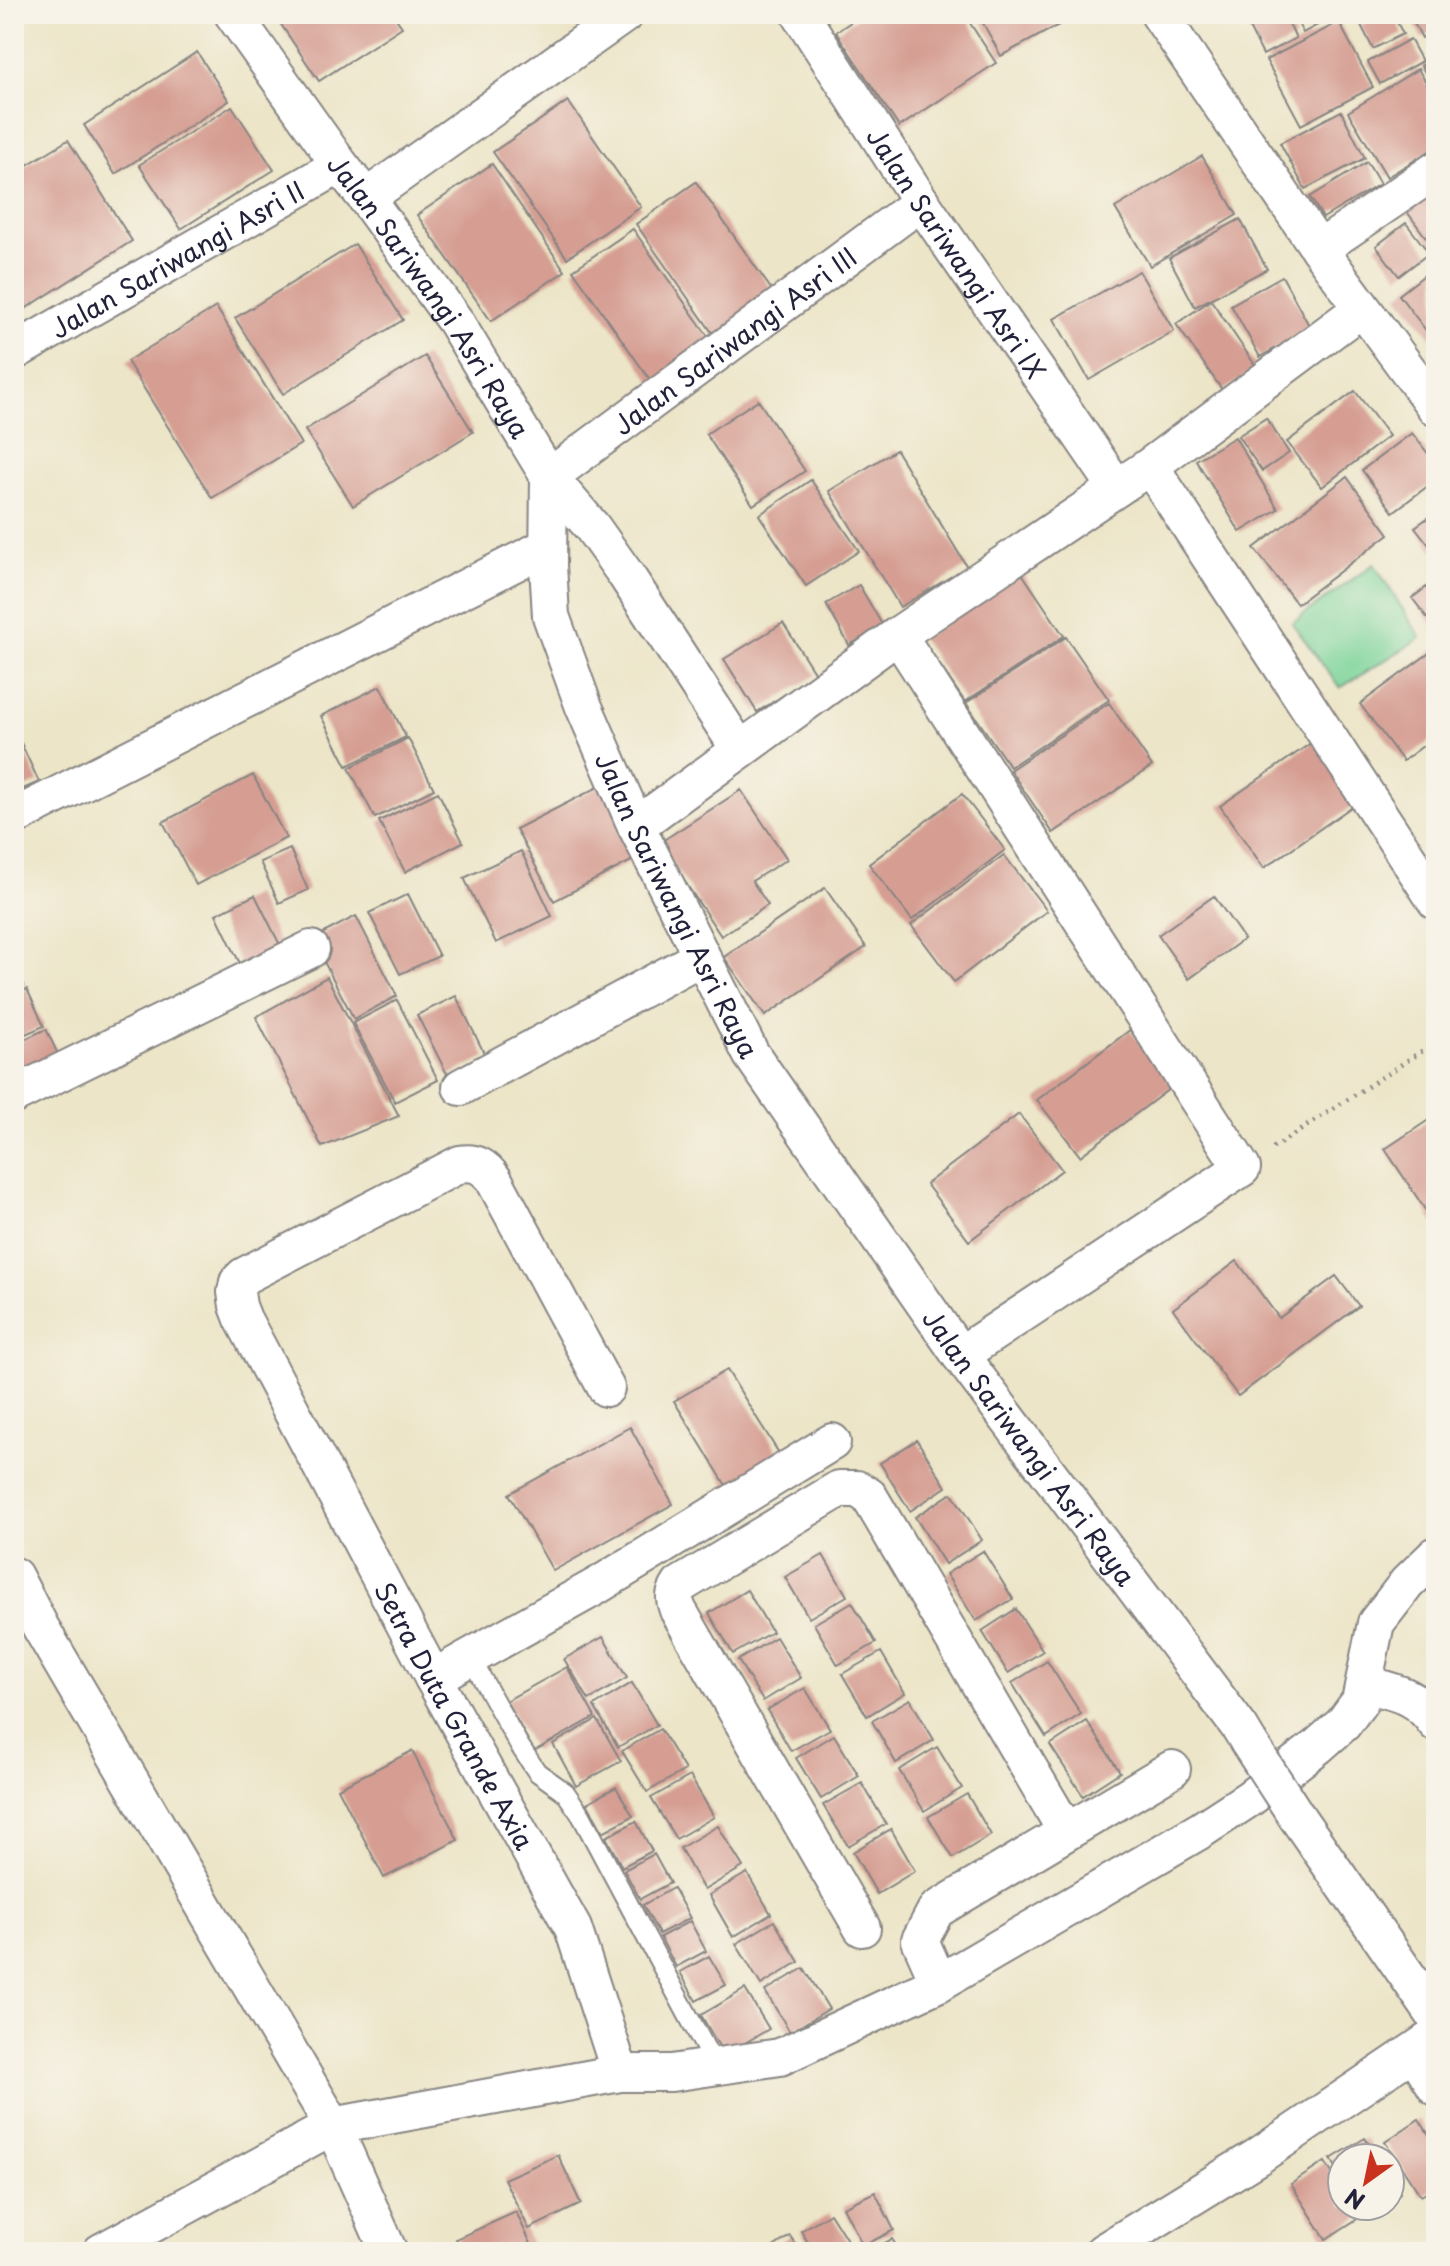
<svg xmlns="http://www.w3.org/2000/svg" width="1450" height="2266" font-family="'Playpen Sans',sans-serif">
<rect width="100%" height="100%" fill="#f7f3e8"/>
<filter id="ink" filterUnits="userSpaceOnUse"><feTurbulence type="fractalNoise" baseFrequency=".0125" numOctaves="2"/><feDisplacementMap in="SourceGraphic" scale="16" xChannelSelector="R" yChannelSelector="G"/><feConvolveMatrix kernelMatrix="1 2 1 2 8 2 1 2 1" color-interpolation-filters="sRGB"/></filter>
<filter id="wash" filterUnits="userSpaceOnUse"><feTurbulence type="fractalNoise" baseFrequency=".006" numOctaves="4" result="noise"/><feDisplacementMap in="SourceGraphic" scale="32" xChannelSelector="R" yChannelSelector="G"/><feGaussianBlur stdDeviation="1.8" result="paint"/><feColorMatrix in="noise" values="0 0 0 0 0 0 0 0 0 0 0 0 0 0 0 0 0 1.4 0 .05"/><feComposite in="paint" operator="in"/></filter>
<g filter="url(#wash)">
<rect width="100%" height="100%" fill="#ece5c8"/>
<path fill="#7cd49a" stroke="#4f7b6a" stroke-width="2" d="M1374 564 1421 638 1340 688 1292 623Z"/>
<g id="blocks">
<g fill="#d69e93">
<path d="M274 14H393L402 27 319 81Z"/>
<path d="M863 14H964L996 63 899 127 836 32Z"/>
<path d="M978 14H1079L1001 56Z"/>
<path d="M1242 14H1284L1296 38 1263 55Z"/>
<path d="M1293 14H1338L1303 33Z"/>
<path d="M1381 14H1393L1403 34 1373 49 1361 25Z"/>
<path d="M1409 14H1436V31L1422 38Z"/>
<path d="M1339 22 1373 87 1301 125 1266 60Z"/>
<path d="M1410 39 1422 61 1380 84 1368 62Z"/>
<path d="M197 52 229 101 115 174 84 125Z"/>
<path d="M1436 56V88L1421 66Z"/>
<path d="M1418 69 1436 99V147L1387 177 1348 112Z"/>
<path d="M568 101 641 207 567 258 493 152Z"/>
<path d="M232 106 274 170 181 229 139 165Z"/>
<path d="M1341 111 1365 158 1305 189 1280 143Z"/>
<path d="M68 140 132 241 14 316V173Z"/>
<path d="M1202 156 1237 215 1150 266 1115 208Z"/>
<path d="M1367 162 1380 184 1323 218 1310 197Z"/>
<path d="M492 164 565 271 491 321 417 215Z"/>
<path d="M696 182 776 296 716 338 636 224Z"/>
<path d="M1424 189 1436 205V251L1402 205Z"/>
<path d="M1240 219 1267 269 1195 307 1169 258Z"/>
<path d="M1406 223 1429 253 1399 276 1376 246Z"/>
<path d="M633 229 712 342 653 384 573 270Z"/>
<path d="M355 244 403 320 283 394 235 318Z"/>
<path d="M1436 266V334L1431 337 1399 295Z"/>
<path d="M1139 271 1174 331 1089 380 1054 319Z"/>
<path d="M1282 276 1311 329 1260 357 1231 305Z"/>
<path d="M1211 300 1257 368 1223 391 1176 324Z"/>
<path d="M216 307 301 444 212 498 127 361Z"/>
<path d="M425 356 473 432 353 506 305 430Z"/>
<path d="M1355 391 1389 436 1322 487 1287 442Z"/>
<path d="M758 400 805 471 753 505 706 434Z"/>
<path d="M1266 418 1289 453 1262 471 1238 436Z"/>
<path d="M1412 433 1436 464V480L1393 512 1362 470Z"/>
<path d="M1235 437 1278 509 1240 532 1196 460Z"/>
<path d="M896 450 967 567 900 607 829 491Z"/>
<path d="M1347 477 1389 534 1297 604 1254 548Z"/>
<path d="M811 480 859 551 806 586 759 515Z"/>
<path d="M1436 512V554L1415 527Z"/>
<path d="M1021 572 1064 636 965 702 922 639Z"/>
<path d="M1436 580V629L1412 598Z"/>
<path d="M859 585 883 626 849 645 826 604Z"/>
<path d="M783 623 816 675 757 712 724 659Z"/>
<path d="M1066 637 1109 700 1010 767 966 703Z"/>
<path d="M1436 648V736L1403 761 1360 704Z"/>
<path d="M380 686 406 737 347 766 321 716Z"/>
<path d="M1109 703 1152 766 1053 833 1010 770Z"/>
<path d="M14 728 39 782 14 793Z"/>
<path d="M408 738 434 789 375 818 349 768Z"/>
<path d="M1314 741 1357 803 1264 868 1220 806Z"/>
<path d="M253 775 286 838 196 885 163 822Z"/>
<path d="M604 784 641 856 554 901 516 829Z"/>
<path d="M741 790 787 859 752 881 768 905 721 936 659 843Z"/>
<path d="M438 792 463 842 405 872 379 821Z"/>
<path d="M962 794 1005 850 912 920 869 864Z"/>
<path d="M290 849 308 890 279 903 260 862Z"/>
<path d="M521 851 552 916 496 943 464 878Z"/>
<path d="M1004 855 1047 911 954 982 911 925Z"/>
<path d="M825 888 866 947 765 1016 724 957Z"/>
<path d="M408 894 439 956 400 974 369 913Z"/>
<path d="M255 895 283 951 243 970 216 914Z"/>
<path d="M1214 896 1244 939 1189 979 1158 935Z"/>
<path d="M356 916 397 996 354 1019 312 939Z"/>
<path d="M14 965 24 986 14 991Z"/>
<path d="M327 977 399 1116 322 1147 256 1017Z"/>
<path d="M27 989 44 1026 14 1039V995Z"/>
<path d="M456 996 486 1057 448 1076 417 1015Z"/>
<path d="M397 1000 438 1080 395 1102 353 1023Z"/>
<path d="M46 1029 63 1065 14 1080V1044Z"/>
<path d="M1130 1030 1173 1086 1080 1156 1037 1100Z"/>
<path d="M1019 1114 1062 1170 969 1241 926 1184Z"/>
<path d="M1436 1115V1226L1385 1149Z"/>
<path d="M1237 1261 1279 1318 1336 1276 1359 1306 1238 1396 1173 1309Z"/>
<path d="M727 1370 780 1455 727 1487 674 1401Z"/>
<path d="M630 1427 673 1504 553 1571 509 1494Z"/>
<path d="M917 1440 946 1487 910 1511 880 1463Z"/>
<path d="M952 1493 982 1540 945 1564 915 1517Z"/>
<path d="M983 1551 1013 1599 976 1621 946 1574Z"/>
<path d="M823 1555 847 1596 809 1618 785 1577Z"/>
<path d="M747 1590 772 1632 733 1654 709 1613Z"/>
<path d="M852 1602 876 1643 838 1665 814 1624Z"/>
<path d="M1016 1609 1043 1651 1008 1673 982 1631Z"/>
<path d="M603 1637 627 1678 589 1700 564 1659Z"/>
<path d="M776 1637 801 1678 763 1701 738 1660Z"/>
<path d="M881 1652 905 1693 867 1716 842 1674Z"/>
<path d="M1047 1661 1081 1714 1046 1737 1012 1683Z"/>
<path d="M567 1667 595 1717 534 1751 506 1701Z"/>
<path d="M632 1683 657 1725 618 1747 594 1706Z"/>
<path d="M805 1688 830 1729 791 1751 767 1710Z"/>
<path d="M910 1699 934 1740 896 1763 872 1721Z"/>
<path d="M597 1719 621 1761 576 1786 553 1744Z"/>
<path d="M1087 1721 1120 1772 1083 1796 1050 1745Z"/>
<path d="M660 1729 685 1770 647 1792 622 1751Z"/>
<path d="M834 1735 859 1776 821 1799 796 1758Z"/>
<path d="M937 1747 962 1788 924 1811 899 1770Z"/>
<path d="M412 1751 458 1840 384 1878 338 1788Z"/>
<path d="M690 1776 714 1817 676 1839 651 1798Z"/>
<path d="M862 1783 886 1824 848 1846 823 1805Z"/>
<path d="M616 1787 633 1816 603 1832 587 1803Z"/>
<path d="M967 1794 991 1835 953 1858 928 1817Z"/>
<path d="M636 1821 652 1851 622 1867 606 1837Z"/>
<path d="M718 1826 743 1867 704 1890 680 1848Z"/>
<path d="M891 1829 915 1871 877 1894 853 1852Z"/>
<path d="M654 1854 670 1883 640 1899 624 1870Z"/>
<path d="M747 1873 771 1914 733 1937 709 1895Z"/>
<path d="M673 1888 690 1918 659 1934 643 1905Z"/>
<path d="M690 1921 706 1951 676 1967 660 1937Z"/>
<path d="M774 1921 799 1962 761 1985 736 1944Z"/>
<path d="M709 1956 726 1985 696 2001 680 1972Z"/>
<path d="M804 1968 829 2009 790 2032 765 1991Z"/>
<path d="M745 1989 769 2029 724 2055 701 2015Z"/>
<path d="M1419 2119 1436 2146V2187L1421 2196 1385 2142Z"/>
<path d="M1365 2138 1378 2158H1342V2177L1331 2159Z"/>
<path d="M558 2155 581 2204 529 2229 504 2179Z"/>
<path d="M1325 2162 1342 2189V2206H1353L1360 2217 1326 2239 1291 2184Z"/>
<path d="M1390 2177 1400 2193 1390 2200Z"/>
<path d="M875 2192 894 2230 863 2246 843 2207Z"/>
<path d="M516 2212 535 2252H462L456 2239Z"/>
<path d="M830 2213 854 2251 852 2252H814L801 2231Z"/>
<path d="M790 2236 801 2252H766Z"/>
<path d="M892 2239 900 2252H868Z"/>
</g>
</g>
</g>
<g filter="url(#ink)">
<use href="#blocks" fill-opacity="0" stroke="#878482" stroke-width="2"/>
<g fill="none" stroke-linecap="round" stroke-linejoin="round">
<g stroke="#878482" stroke-width="22">
<path id="lane" d="M470 1657 519 1745 537 1772 565 1792 581 1815 715 2066"/>
</g>
<g stroke="#878482" stroke-width="40">
<g id="street">
<path id="s1" d="M233 14 340 165 366 198 455 321 549 477 548 565 551 616 584 707 636 826 751 1054 960 1355 1240 1728 1249 1743"/>
<path id="s2" d="M800 14 921 202 1117 488"/>
<path d="M1159 14 1319 249 1436 408"/>
<path d="M366 198 625 14"/>
<path d="M1319 249 1436 170"/>
<path id="s3" d="M14 352 340 165"/>
<path d="M1150 466 1436 901"/>
<path d="M898 635 1242 1168 960 1355"/>
<path id="s4" d="M740 750 626 575 592 527 549 477 921 202"/>
<path d="M14 817 548 546"/>
<path d="M636 826 898 635 1150 466 1361 309"/>
<path d="M461 1087 701 957"/>
<path d="M14 1095 311 949"/>
<path id="s5" d="M606 1388 494 1180C485 1167 476 1161 460 1164L244 1276 238 1282 236 1292 238 1306 243 1319 433 1678 573 1928 620 2073"/>
<path d="M14 1576 41 1628 333 2126 389 2252"/>
<path d="M433 1678 597 1586 832 1442"/>
<path d="M1364 1684C1395 1692 1417 1695 1436 1723"/>
<path d="M1297 1817 1436 2017"/>
<path d="M862 1928 678 1610C674 1599 673 1595 680 1585L839 1489H857L869 1496 1066 1831"/>
<path d="M939 1983 920 1940 936 1910 1172 1769"/>
<path d="M1414 2052 1436 2087"/>
<path d="M101 2252 333 2126 620 2073H671L780 2057 939 1983 1201 1830 1250 1798 1318 1746 1343 1724 1360 1701 1376 1623 1407 1583 1436 1555"/>
<path d="M1103 2252 1257 2157 1436 2036"/>
</g>
</g>
<path stroke="#878482" stroke-width="5" stroke-dasharray="2 6" stroke-linecap="butt" d="M1273 1148 1436 1042"/>
<use href="#lane" stroke="#fff" stroke-width="18"/>
<use href="#street" stroke="#fff" stroke-width="36"/>
<g stroke="#878482" stroke-width="40" stroke-linecap="butt">
<path id="street-bridge" d="M1249 1743 1297 1817"/>
</g>
<use href="#street-bridge" stroke="#fff" stroke-width="36"/>
</g>
</g>
<g text-anchor="middle" dominant-baseline="central" stroke-width="7" stroke-linejoin="round" paint-order="stroke">
<g font-size="26" fill="#22223b" stroke="#f7f3e8">
<text stroke="none"><textPath href="#s2" startOffset="286">Jalan Sariwangi Asri IX</textPath></text>
<text stroke="none"><textPath href="#s3" startOffset="188">Jalan Sariwangi Asri II</textPath></text>
<text stroke="none"><textPath href="#s1" startOffset="344">Jalan Sariwangi Asri Raya</textPath></text>
<text stroke="none"><textPath href="#s4" startOffset="564">Jalan Sariwangi Asri III</textPath></text>
<text stroke="none"><textPath href="#s1" startOffset="1016">Jalan Sariwangi Asri Raya</textPath></text>
<text stroke="none"><textPath href="#s1" startOffset="1664">Jalan Sariwangi Asri Raya</textPath></text>
<text stroke="none"><textPath href="#s5" startOffset="1016">Setra Duta Grande Axia</textPath></text>
</g>
</g>
<rect width="1450" height="2266" fill="none" stroke="#f7f3e8" stroke-width="48"/>
<g transform="translate(1366 2182) rotate(213)"><circle r="38" fill="#f7f3e8" stroke="#a29fa3" stroke-width="2"/>
<path d="M0-6L14 30L0 20L-14 30Z" fill="#c8321e"/>
<text y="-12" font-size="22" font-weight="bold" text-anchor="middle" fill="#22223b">N</text>
</g>
</svg>
